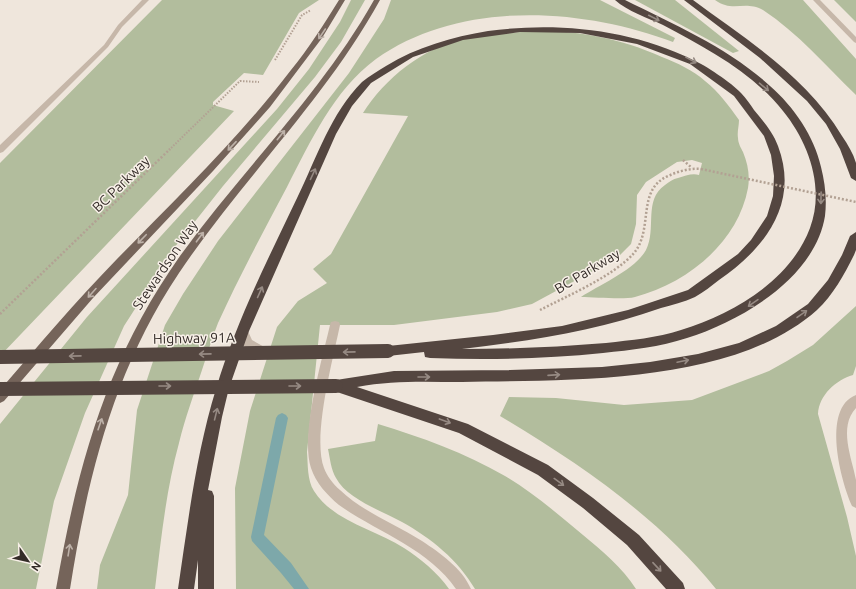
<svg xmlns="http://www.w3.org/2000/svg" width="856" height="589" font-family="Ubuntu,sans-serif">
<rect width="100%" height="100%" fill="#efe6dc"/>
<g fill="#b2bd9d">
<path d="M162 0H319L299 13 263 75 244 73 213 102V105L234 111 0 356V163Z"/>
<path d="M351 0H365L341 42 315 77 223 186 174 248 124 326 85 413 54 501 36 589H0V424L87 317 277 109 309 69 340 22Z"/>
<path d="M391 0H600L675 38 673 42C581 7 459 0 376 59 333 91 311 141 287 187 263 232 239 277 218 323 212 338 207 355 202 370 194 394 185 418 179 443 166 490 161 540 155 589H97L100 565 128 495 137 410 165 325 183 294 218 241 349 73 384 19Z"/>
<path d="M635 0H675L739 51 733 53Z"/>
<path d="M715 0H803L856 59V95C826 66 798 33 763 10 744 0 733 13 715 0Z"/>
<path d="M834 0H856V22Z"/>
<path d="M537 30C584 32 619 38 662 57 677 63 693 70 705 81 719 92 729 106 739 120 739 126 737 132 738 138 738 143 741 148 743 152 748 164 750 176 748 188 738 242 688 283 635 297 623 300 595 297 581 297 599 285 635 270 646 250 657 229 643 200 665 185 669 182 673 179 678 178 685 176 692 173 699 175L702 163 692 160 677 162 646 182 637 195 636 224 631 244 617 258 532 304 497 312 394 325H320L307 452C308 464 307 480 314 491 334 522 375 529 404 548 420 558 438 573 449 589H236L235 488 250 411 277 327 298 301 327 283 313 269 331 254 408 116 363 113C384 79 424 47 464 39 488 35 513 33 537 30Z"/>
<path d="M856 306V366L853 375C836 380 819 395 818 414L847 517 856 556V589H716C657 516 580 464 500 416L509 397 556 398 624 405 692 400 769 371 787 361 813 345Z"/>
<path d="M378 424C421 437 465 453 505 476 532 492 558 514 583 535 602 551 622 567 636 589H475C458 560 431 538 402 522 382 511 347 499 336 478 331 470 330 458 328 449L375 441Z"/>
</g>
<g fill="none" stroke-linecap="round" stroke-linejoin="round">
<path fill="#7da8aa" fill-rule="evenodd" d="M282 413 286 415 288 418 264 535 291 563 309 589H294L281 573 252 541 251 537 276 418 278 415Z"/>
<g stroke="#b2a193" stroke-width="2" stroke-dasharray="1.5 1.5" stroke-linecap="butt">
<path d="M275 60 302 15 311 10"/>
<path d="M169 150 240 81 259 82"/>
</g>
<g stroke="#b2a193" stroke-width="2.5" stroke-dasharray="2 2" stroke-linecap="butt">
<path d="M683 160 692 168"/>
<path d="M540 310C567 296 614 276 634 253 654 229 636 190 668 176 679 171 690 168 701 169"/>
<path d="M0 314 170 149"/>
</g>
<g fill="#c6b7a9" fill-rule="evenodd">
<path d="M142 0H149L122 27 108 47 3 152 0 153V145L104 45 118 25Z"/>
<path d="M335 321 339 322 340 325C333 359 312 437 324 468 327 476 333 484 340 490 363 512 395 524 422 541 440 553 462 568 471 589H456C429 549 377 532 339 505 327 495 316 483 311 468 300 435 322 360 330 325L331 322Z"/>
<path d="M243 328 247 329 252 340 268 349 269 352 268 355H260L244 346 238 332 239 329Z"/>
</g>
<path fill="#c6b7a9" fill-rule="evenodd" d="M856 395V408C838 427 852 458 856 480 856 489 856 499 856 508L852 506C841 482 821 408 856 395Z"/>
<path fill="#c6b7a9" fill-rule="evenodd" d="M813 0H820L856 37V43L854 42Z"/>
<g fill="#75645a" fill-rule="evenodd">
<path d="M339 0H345L322 38 270 107 213 171 93 298 4 401 0 403V390C38 346 76 301 117 259 177 198 239 138 291 70 309 48 324 24 339 0Z"/>
<path d="M374 0H380C325 100 242 179 179 273 114 370 88 475 70 589H56C78 464 106 361 180 256 243 169 321 94 374 0Z"/>
</g>
<g fill="#544640" fill-rule="evenodd">
<path d="M615 0H625C675 25 729 48 770 86 794 107 814 136 821 167 825 183 827 199 825 216 815 278 741 321 687 338 660 347 631 350 603 353 546 359 488 360 430 358L425 357 424 352 388 356 383 355 382 351 383 347 388 346 493 335 562 326 628 310 688 290 738 254 751 240 767 216 773 196 774 176 771 155 764 136 734 96 690 64 637 44 580 33 520 32 463 40 413 57 371 83 352 106 336 134 249 331 229 388 222 417 208 490 212 491 214 496V589H198V560L194 589H178C188 522 196 454 216 389 236 322 268 259 298 196 317 157 331 113 362 82 369 76 378 71 386 66 417 47 452 37 488 31 557 22 630 29 693 60 705 65 732 83 741 93 746 98 750 104 754 110 763 121 773 132 778 146 800 204 764 249 719 280 711 286 704 292 695 297 684 302 672 305 661 308 596 331 530 341 462 349 510 349 558 347 606 343 631 340 657 338 681 330 733 314 790 281 810 228 825 188 809 143 783 111 752 72 706 48 663 25 648 18 627 11 615 0Z"/>
<path d="M684 0H693C747 40 807 77 842 136 848 145 853 153 856 163 856 169 856 176 856 181L851 178 840 149 826 124 807 101 760 58Z"/>
<path d="M856 232V250L854 255C844 275 833 295 817 310 733 385 569 380 462 382 427 382 393 380 357 387L468 424 548 465 593 498 639 535 683 583 685 589H666L627 545 583 508 538 475 459 433 331 390 329 386 331 382 336 380 394 371 510 370 602 367 650 362 698 354 739 343 776 326 808 304 828 280 842 255 850 236Z"/>
</g>
<path stroke="#b2a193" stroke-width="2.5" stroke-dasharray="2 2" stroke-linecap="butt" d="M701 169 856 202"/>
<g stroke="#544640" stroke-width="14">
<path d="M0 357 388 351"/>
<path d="M0 389 336 386"/>
</g>
</g>
<defs><path id="oneway-shaft" d="M-6 0H5M1.5-3L5.5 0L1.5 3" fill="none" stroke-width="1.6" stroke-linecap="round" stroke-linejoin="round"/></defs>
<g stroke="#968a83">
<use href="#oneway-shaft" transform="translate(654 18) rotate(27)"/>
<use href="#oneway-shaft" transform="translate(691 60) rotate(29)"/>
<use href="#oneway-shaft" transform="translate(764 87) rotate(40)"/>
<use href="#oneway-shaft" transform="translate(313 174) rotate(-65)"/>
<use href="#oneway-shaft" transform="translate(821 198) rotate(91)"/>
<use href="#oneway-shaft" transform="translate(260 292) rotate(-66)"/>
<use href="#oneway-shaft" transform="translate(753 303) rotate(145)"/>
<use href="#oneway-shaft" transform="translate(802 314) rotate(-35)"/>
<use href="#oneway-shaft" transform="translate(349 352) rotate(179)"/>
<use href="#oneway-shaft" transform="translate(205 354) rotate(179)"/>
<use href="#oneway-shaft" transform="translate(75 356) rotate(179)"/>
<use href="#oneway-shaft" transform="translate(683 361) rotate(-12)"/>
<use href="#oneway-shaft" transform="translate(554 375) rotate(-4)"/>
<use href="#oneway-shaft" transform="translate(424 377)"/>
<use href="#oneway-shaft" transform="translate(165 386)"/>
<use href="#oneway-shaft" transform="translate(295 386)"/>
<use href="#oneway-shaft" transform="translate(216 414) rotate(-76)"/>
<use href="#oneway-shaft" transform="translate(445 421) rotate(20)"/>
<use href="#oneway-shaft" transform="translate(559 482) rotate(36)"/>
<use href="#oneway-shaft" transform="translate(657 567) rotate(47)"/>
</g>
<g stroke="#bdb1a8">
<use href="#oneway-shaft" transform="translate(322 34) rotate(124)"/>
<use href="#oneway-shaft" transform="translate(281 135) rotate(-51)"/>
<use href="#oneway-shaft" transform="translate(232 146) rotate(133)"/>
<use href="#oneway-shaft" transform="translate(200 237) rotate(-53)"/>
<use href="#oneway-shaft" transform="translate(142 239) rotate(134)"/>
<use href="#oneway-shaft" transform="translate(92 293) rotate(132)"/>
<use href="#oneway-shaft" transform="translate(100 424) rotate(-71)"/>
<use href="#oneway-shaft" transform="translate(69 550) rotate(-81)"/>
</g>
<g text-anchor="middle" dominant-baseline="central" stroke-width="3" stroke-linejoin="round" paint-order="stroke">
<g font-size="14" fill="#342c28" stroke="#f8f0e8">
<text transform="translate(121 184) rotate(-44)">BC Parkway</text>
<text transform="translate(165 265) rotate(-56)">Stewardson Way</text>
<text transform="translate(587 271) rotate(-31)">BC Parkway</text>
<text transform="translate(194 338) rotate(-1)">Highway 91A</text>
</g>
</g>
<g transform="translate(28 561) rotate(124)" stroke="#f8f0e8" stroke-width="3" paint-order="stroke">
<path d="M0-3L7 15L0 10L-7 15Z" fill="#342c28"/>
<text y="-6" font-size="11" font-weight="bold" text-anchor="middle" fill="#342c28">N</text>
</g>
</svg>
